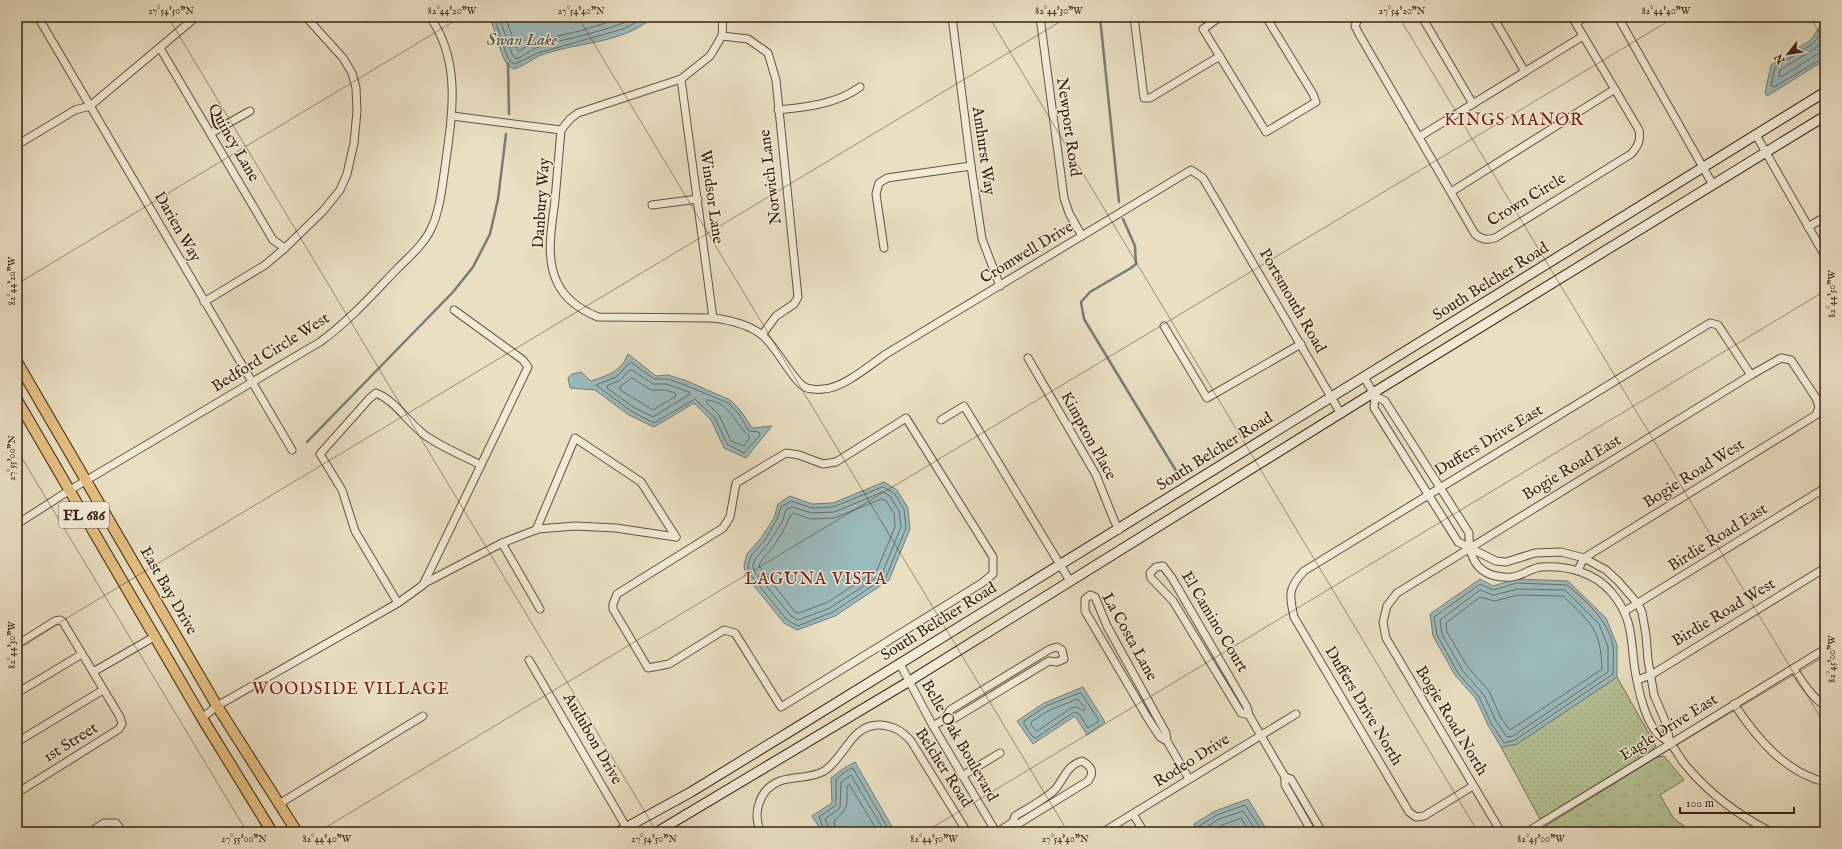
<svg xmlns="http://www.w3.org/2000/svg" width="1842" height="849" font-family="'IM FELL English',serif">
<defs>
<pattern id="grass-tufts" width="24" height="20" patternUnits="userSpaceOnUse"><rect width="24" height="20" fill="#b5c295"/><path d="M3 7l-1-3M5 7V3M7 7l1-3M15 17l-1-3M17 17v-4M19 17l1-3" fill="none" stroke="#9ca67f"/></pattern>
<pattern id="park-dots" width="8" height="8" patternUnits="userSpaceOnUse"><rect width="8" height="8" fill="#b5c295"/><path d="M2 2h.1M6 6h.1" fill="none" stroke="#9ca67f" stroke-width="1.8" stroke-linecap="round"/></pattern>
</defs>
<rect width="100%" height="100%" fill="#eadfc2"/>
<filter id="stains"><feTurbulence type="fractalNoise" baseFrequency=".005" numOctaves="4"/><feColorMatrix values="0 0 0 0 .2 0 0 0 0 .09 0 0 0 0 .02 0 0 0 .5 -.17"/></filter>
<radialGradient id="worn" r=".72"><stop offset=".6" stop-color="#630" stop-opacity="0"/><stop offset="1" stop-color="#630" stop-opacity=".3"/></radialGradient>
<path fill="url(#grass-tufts)" stroke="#787252" d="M1664 756 1684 780 1660 795 1674 819 1693 832H1549L1545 826 1657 757Z"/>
<path fill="url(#park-dots)" stroke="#787252" d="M1617 677 1656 746 1651 751 1540 819 1501 747 1517 744Z"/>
<g fill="#9bbabc" stroke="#747d77">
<path d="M490 17H653C624 44 574 42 539 56 531 60 524 66 514 69L508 66 503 57Z"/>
<path d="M1825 21V60L1767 96 1765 93 1771 65 1811 40 1822 23Z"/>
<path d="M628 354 656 376 668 375 687 381 730 400 741 411 752 428 772 426 746 458 724 448 711 420 694 403 654 427 629 415 595 390 570 388 568 378 572 374 581 372 591 381C608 375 621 372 628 354Z"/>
<path d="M884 482 897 490 908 508 910 529 889 580 835 616 797 630 784 623 745 575 744 565 747 554 761 538 774 518 778 504 790 496 812 504 833 503Z"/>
<path d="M1480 579 1493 586 1517 579 1568 581 1606 618 1617 645V677L1517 744 1501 747 1488 725 1476 699 1455 675 1433 636 1430 614Z"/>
<path d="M1083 687 1105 722 1087 735 1075 716 1033 744 1017 721 1044 703Z"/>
<path d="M855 762 895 832H822L812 816 832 803 831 778 844 768Z"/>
<path d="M1248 799 1268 832H1196L1194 824 1215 811Z"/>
</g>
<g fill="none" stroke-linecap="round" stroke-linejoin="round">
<g stroke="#6a6e66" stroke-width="1">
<path d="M494 17 507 56 511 62 515 64 538 53 623 29 647 17"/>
<path d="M499 17 512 54 516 59C524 56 530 50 538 47 571 37 606 32 638 17"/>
<path d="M505 17 517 49 519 51 534 42 583 30 624 17"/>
<path d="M1825 25 1814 43 1775 67 1771 86 1774 87 1825 57"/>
<path d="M1825 35 1817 47 1780 70 1779 76 1781 77 1819 53 1825 52"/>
<path d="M631 362 654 379H668L685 385 728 403 738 413 749 431 759 432 760 435 744 453 727 444 715 418 695 399 654 423 631 411 596 385 616 377Z"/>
<path d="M630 370H632L653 384H667L689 392 690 394 653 417 633 407 607 388 608 385 619 381Z"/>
<path d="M632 378 651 390H666L675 393 676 396 653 410 620 390V387Z"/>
<path d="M707 400C731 402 735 425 750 437L744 446 731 441 719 415 707 403Z"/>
<path d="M883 487 894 493 904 509 906 528 886 577 833 612 798 626 787 620 749 573 748 565 751 556 765 540 777 519 781 507 791 501 812 508 833 507Z"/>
<path d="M883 492 890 496 899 511 901 527 882 574 830 608 798 620 791 616 754 571 753 565 755 559 769 543 782 522 786 510 792 507 812 513 834 512Z"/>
<path d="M882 499 886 501 894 513 895 527 877 570 828 602 799 613 795 612 759 566C761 559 768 554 772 548 780 538 786 526 791 514L793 513 811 519 834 518Z"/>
<path d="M1517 583 1567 585C1586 601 1608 620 1613 646 1614 655 1613 665 1613 674L1515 740 1504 743 1491 723 1479 697 1458 673 1437 635 1434 617 1480 584 1493 590Z"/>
<path d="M1518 589 1565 590 1599 624 1608 647V672L1513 736 1507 737 1496 721 1484 695 1462 670 1442 634 1440 620 1480 590 1493 595Z"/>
<path d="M1518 595 1563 596C1590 622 1601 629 1602 669L1510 730 1501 718 1489 691 1467 666 1447 632 1446 623 1480 597 1494 601Z"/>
<path d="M1081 693 1098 719V722L1088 728 1079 714 1074 712 1036 738 1033 737 1024 724V721L1046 706Z"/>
<path d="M1078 699 1085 708 1084 711 1077 707 1071 708 1037 731 1031 725V722L1048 711Z"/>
<path d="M825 832 819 817 836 805V779L846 771 853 768 890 832"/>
<path d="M830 832 825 819 840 808 841 782 851 775 885 832"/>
<path d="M836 832 834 821C849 807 847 807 847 786L849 784 878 832"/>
<path d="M1200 832 1199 826 1217 815 1245 805 1263 832"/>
<path d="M1205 832V828L1219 819 1243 811 1257 832"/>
<path d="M1211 832 1222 825 1241 818 1250 832"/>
</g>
<g stroke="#747d77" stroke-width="2.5">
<path d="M1100 17 1119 202"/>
<path d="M508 63 509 114"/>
<path d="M1123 219 1135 246 1136 264 1131 268 1090 292 1081 302 1084 319 1181 479"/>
<path d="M307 442 453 292 473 267 490 234 498 199 506 134"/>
</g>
<g stroke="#66513c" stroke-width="9">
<g id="street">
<path d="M38 17 292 450"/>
<path d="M723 17 722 36 710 56 681 79 578 113 570 119 561 130C559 154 557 177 555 200 552 226 545 257 557 282 565 300 581 310 598 317L713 318C730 320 748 324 762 335 776 346 793 381 805 387 808 389 818 390 823 389 842 389 870 365 886 354L1191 170 1203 178 1341 414"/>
<path d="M952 17 971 166 982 239 1000 286"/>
<path d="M1040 17 1064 198 1069 213 1082 236"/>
<path d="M1134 17 1144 98H1150L1220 56"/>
<path d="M1220 17 1203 29 1266 132 1316 102 1313 94 1266 17"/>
<path d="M1359 17 1355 26 1359 34 1475 234C1482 240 1487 240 1495 238L1631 154C1638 146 1641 141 1639 130L1572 17"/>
<path d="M1422 17 1473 104"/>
<path d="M1493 17 1525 72"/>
<path d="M1618 17 1713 185"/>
<path d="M1576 23 1585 17"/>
<path d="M722 36 748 39 768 53 776 80 798 297 794 304 776 316 762 335"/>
<path d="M160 48 273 240 285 248"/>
<path d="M681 79 713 318"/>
<path d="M778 110C806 107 837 104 860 87"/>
<path d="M452 116 561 130"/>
<path d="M211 133 250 111"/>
<path d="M1756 135 1825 256"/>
<path d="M1419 137 1583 36"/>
<path d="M17 145 75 110 90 106 196 17"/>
<path d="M1451 192 1615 89"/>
<path d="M652 205 698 199"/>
<path d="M1808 227 1825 217"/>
<path d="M884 248 876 194 879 183 887 178 971 166"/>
<path d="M204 302 265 265 285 248 323 211 340 190 347 174 354 143 357 111 356 88 352 73 343 58 306 17"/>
<path d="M454 310 523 360 528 367 481 465"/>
<path d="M1164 326 1207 398 1301 344"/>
<path d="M1028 358 1096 475 1114 520 1119 530"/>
<path d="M1364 377 1375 396 1374 408 1458 542 1496 561 1506 562 1535 553 1561 552 1584 558 1606 570 1618 581 1638 604 1642 612 1646 635 1648 660 1654 695 1666 723 1670 743"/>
<path d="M1375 396 1385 401 1469 533C1468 562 1481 579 1512 577 1522 576 1531 568 1541 567 1566 565 1595 572 1612 593 1637 623 1629 646 1637 681 1640 697 1647 723 1658 734 1662 738 1667 740 1670 743 1677 751 1681 761 1688 768 1711 795 1740 816 1771 832"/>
<path d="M906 418 993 557V574L982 583 781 707 735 633 724 630 669 664 648 668 613 609V604L617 594 723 528 730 517 736 483 786 453 799 455 823 464 836 462Z"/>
<path d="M941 420 964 406 1070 581"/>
<path d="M17 524 70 490 320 342C349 321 373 294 397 269 409 257 424 244 431 229 440 210 442 188 445 167 452 116 462 62 430 17"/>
<path d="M536 530 575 438 641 482 676 537"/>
<path d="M502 543 540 609"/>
<path d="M423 584 502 543 538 529 575 526 616 528 676 537"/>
<path d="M1625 611 1825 488"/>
<path d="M17 645 55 621 60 620 63 622 120 717 122 724 119 729 17 793"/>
<path d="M529 660 629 832"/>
<path d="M900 664 933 726 996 832"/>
<path d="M1794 669C1803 683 1811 696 1825 706"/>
<path d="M93 672 154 637"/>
<path d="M1637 680 1651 675 1825 568"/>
<path d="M17 693 82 654"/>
<path d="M1734 704C1756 737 1784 772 1825 782"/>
<path d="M1249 715 1241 713 1173 601 1151 578 1150 573 1156 567 1163 566 1172 578 1247 707 1249 715 1285 777V785L1312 832"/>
<path d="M202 718 217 706 398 603 423 585 481 465C463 456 442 447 426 436 408 423 396 401 376 393L369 399 320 454 342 490 355 531 398 603"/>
<path d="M933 726 945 719 955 718 1049 661 1057 662 1064 659 1062 650 1057 647 1050 649 950 710 945 719"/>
<path d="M1167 741 1160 737 1147 717 1085 611V599L1090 595 1095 597 1107 626 1166 733 1167 741 1189 779"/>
<path d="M17 742 103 690"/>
<path d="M962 776 1000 753"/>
<path d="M1285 777 1291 779 1322 832"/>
<path d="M1473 786 1424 816 1416 817 1409 812 1294 617C1289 595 1288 588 1304 571L1710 323 1718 325 1751 375"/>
<path d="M279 804 423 716"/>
<path d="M1133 814 1144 832"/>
<path d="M90 832 104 823H116L123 832"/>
<path d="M761 832C752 814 759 789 780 781 794 776 810 779 824 771 845 758 851 724 880 725 894 726 902 731 911 741L967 832"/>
<path d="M998 832 1013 822 1018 824 1088 781C1095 772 1091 766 1082 761 1068 765 1065 776 1057 787 1051 796 1025 810 1015 816L1013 822"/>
<path d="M1103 832 1296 714"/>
<path d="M1501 832 1386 638 1383 622 1387 606 1397 593 1751 375 1781 358 1791 360 1816 398 1819 407 1816 415 1584 558 1578 570"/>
<path d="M1527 832 1825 649"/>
</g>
</g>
<g stroke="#3a2210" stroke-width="11">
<g id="secondary">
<path d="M618 832 691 792 794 729 1825 92"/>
<path d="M657 832 908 682 1373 393 1825 116"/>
</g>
</g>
<g stroke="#3a2210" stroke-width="12">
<g id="primary">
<path d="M17 362 217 706 297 832"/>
<path d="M17 400 202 718 272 832"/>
</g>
</g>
<use href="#street" stroke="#f1ead7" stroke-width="7"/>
<use href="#secondary" stroke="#f1ead7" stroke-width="9"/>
<use href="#primary" stroke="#e5c081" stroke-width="10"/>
</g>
<path fill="none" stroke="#3a2210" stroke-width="1" stroke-opacity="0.45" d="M168 17 657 832M578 17 1068 832M989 17 1478 832M1399 17 1825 725M1810 17 1825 42M17 284 461 17M17 450 247 832M17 648 1068 17M318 832 1675 17M925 832 1825 291M1532 832 1825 656"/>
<g text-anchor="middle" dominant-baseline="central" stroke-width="3" stroke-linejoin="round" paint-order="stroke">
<rect fill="#f1ead7" stroke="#715e4c" stroke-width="1" x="59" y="502" width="50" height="26" rx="3"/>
<g font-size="15" font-weight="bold" fill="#3a2210">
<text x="84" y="515">FL 686</text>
</g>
<g font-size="16" fill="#3a2210" stroke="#f1ead7">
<text transform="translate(1068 127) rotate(82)">Newport Road</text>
<text transform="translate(233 143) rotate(60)">Quincy Lane</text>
<text transform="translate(983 151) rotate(82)">Amhurst Way</text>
<text transform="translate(771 177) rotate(-97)">Norwich Lane</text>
<text transform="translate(711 197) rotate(82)">Windsor Lane</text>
<text transform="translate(1527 200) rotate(-31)">Crown Circle</text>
<text transform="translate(542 203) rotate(-86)">Danbury Way</text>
<text transform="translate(177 227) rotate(60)">Darien Way</text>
<text transform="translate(1027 253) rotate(-31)">Cromwell Drive</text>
<text transform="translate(1491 282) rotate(-32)">South Belcher Road</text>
<text transform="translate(1292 301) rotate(60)">Portsmouth Road</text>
<text transform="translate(271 353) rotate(-32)">Bedford Circle West</text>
<text transform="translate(1088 436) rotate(61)">Kimpton Place</text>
<text transform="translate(1489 441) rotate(-31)">Duffers Drive East</text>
<text transform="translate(1215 452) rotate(-32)">South Belcher Road</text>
<text transform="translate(1572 468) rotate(-31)">Bogie Road East</text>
<text transform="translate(1694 474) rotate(-32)">Bogie Road West</text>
<text transform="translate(1718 538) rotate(-32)">Birdie Road East</text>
<text transform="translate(168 591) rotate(60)">East Bay Drive</text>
<text transform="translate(1724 613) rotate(-31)">Birdie Road West</text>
<text transform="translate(939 622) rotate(-32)">South Belcher Road</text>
<text transform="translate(1214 622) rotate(59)">El Camino Court</text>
<text transform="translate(1129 637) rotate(61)">La Costa Lane</text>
<text transform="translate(1363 706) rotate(59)">Duffers Drive North</text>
<text transform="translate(1451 721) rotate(59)">Bogie Road North</text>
<text transform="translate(1669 728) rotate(-32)">Eagle Drive East</text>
<text transform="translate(592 739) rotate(60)">Audubon Drive</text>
<text transform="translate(959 741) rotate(60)">Belle Oak Boulevard</text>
<text transform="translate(71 743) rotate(-32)">1st Street</text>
<text transform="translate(1192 761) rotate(-32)">Rodeo Drive</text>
<text transform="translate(943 768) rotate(57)">Belcher Road</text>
</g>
<g font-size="17" font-style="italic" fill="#575044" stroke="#f1ead7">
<text x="522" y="40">Swan Lake</text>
</g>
<g font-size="17" letter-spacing="1" fill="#7a1f14" stroke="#f1ead7">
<text x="1514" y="120">KINGS MANOR</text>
<text x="816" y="579">LAGUNA VISTA</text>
<text x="351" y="689">WOODSIDE VILLAGE</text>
</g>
</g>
<rect width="1842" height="849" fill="none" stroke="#eadfc2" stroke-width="44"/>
<g transform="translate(1788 54) rotate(239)" stroke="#f1ead7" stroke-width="3" paint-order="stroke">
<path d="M0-3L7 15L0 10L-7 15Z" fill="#3a2210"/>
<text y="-6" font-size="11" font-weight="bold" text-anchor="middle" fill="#3a2210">N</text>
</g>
<path d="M1680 807v6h114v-6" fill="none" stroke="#3a2210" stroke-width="2"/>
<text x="1686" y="807" font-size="12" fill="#3a2210" stroke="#f1ead7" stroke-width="3" paint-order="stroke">100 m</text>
<rect x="22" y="22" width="1798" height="805" fill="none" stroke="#3a2210" stroke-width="1.5"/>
<g font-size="10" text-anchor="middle" fill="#3a2210">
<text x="171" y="14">27°54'50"N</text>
<text x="452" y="14">82°44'20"W</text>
<text x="581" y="14">27°54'40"N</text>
<text x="1059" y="14">82°44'30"W</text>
<text x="1402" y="14">27°54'20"N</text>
<text x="1666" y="14">82°44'40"W</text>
<text transform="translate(11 281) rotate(-90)" y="4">82°44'20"W</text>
<text transform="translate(1831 294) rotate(-90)" y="4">82°44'50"W</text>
<text transform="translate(11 458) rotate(-90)" y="4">27°55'00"N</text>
<text transform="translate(11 645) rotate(-90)" y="4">82°44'30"W</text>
<text transform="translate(1831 659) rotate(-90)" y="4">82°45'00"W</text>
<text x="244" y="842">27°55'00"N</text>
<text x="327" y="842">82°44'40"W</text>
<text x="654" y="842">27°54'50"N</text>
<text x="934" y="842">82°44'50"W</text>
<text x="1065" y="842">27°54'40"N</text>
<text x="1541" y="842">82°45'00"W</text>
</g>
<rect width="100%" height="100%" filter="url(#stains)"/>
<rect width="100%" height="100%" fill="url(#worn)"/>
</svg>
